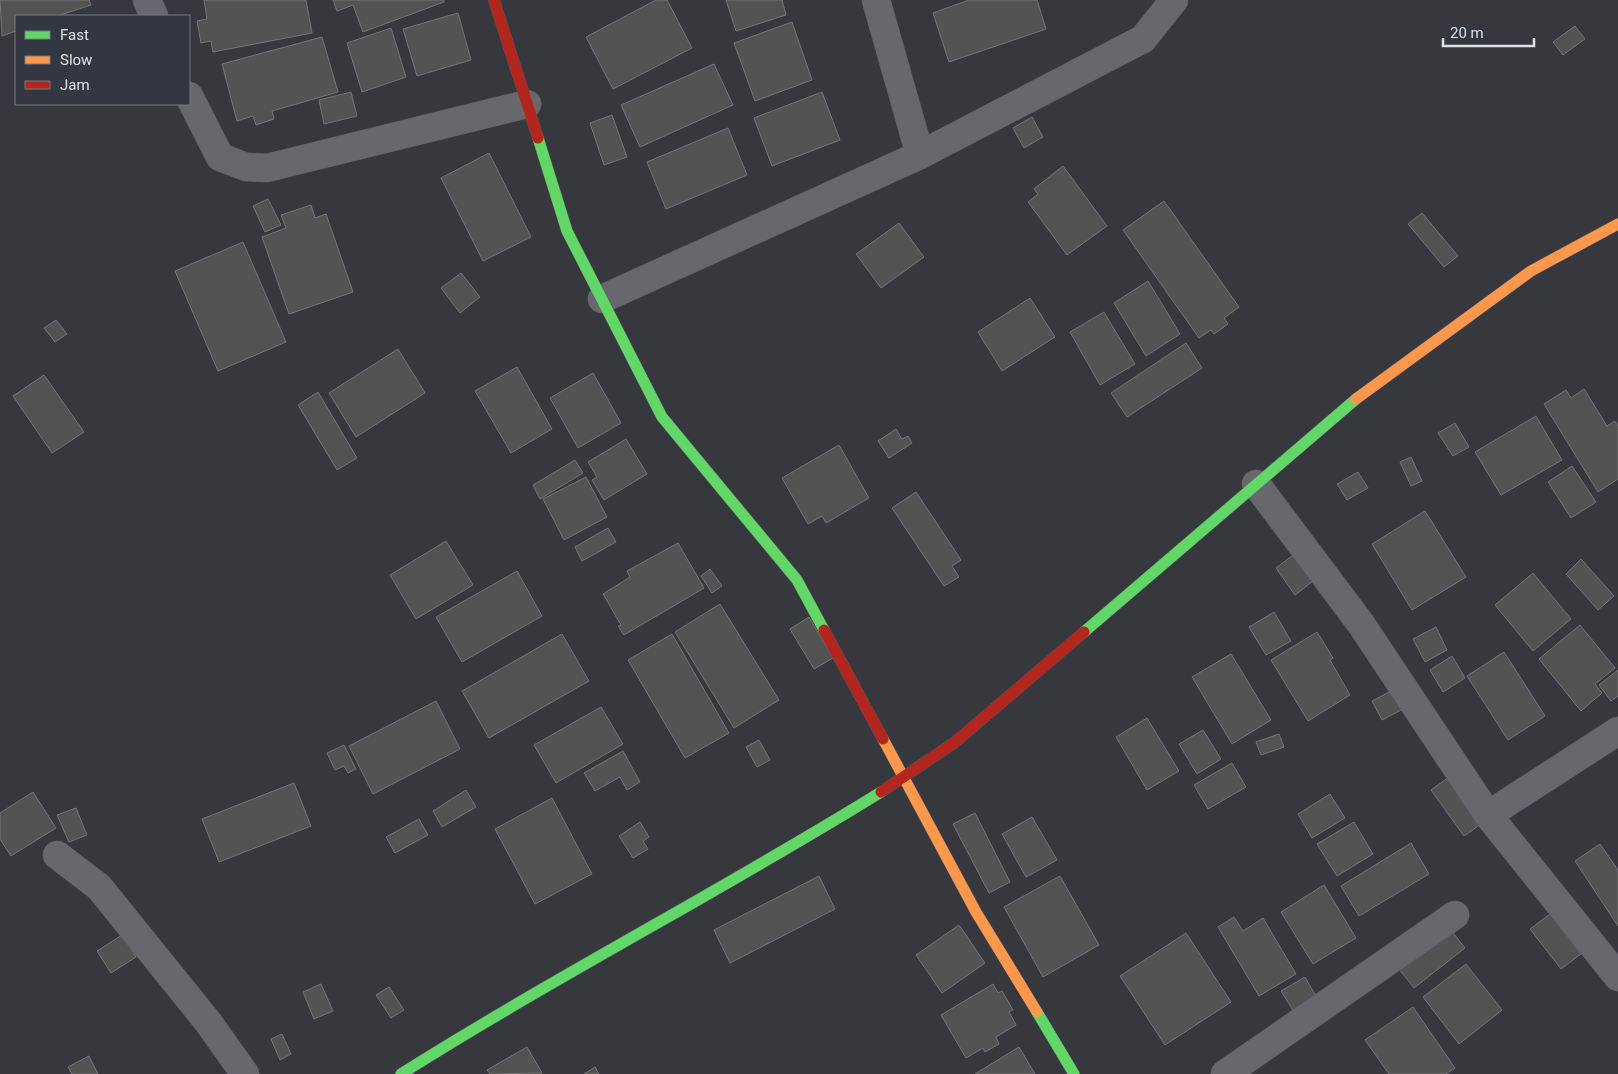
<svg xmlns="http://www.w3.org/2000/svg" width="1618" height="1074" font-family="Roboto,sans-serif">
<rect width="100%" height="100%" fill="#36383e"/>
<g fill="#545353" stroke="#777676">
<path d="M0 0H89L91 5 57 16H16V31L2 36Z"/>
<path d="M204 0H306L312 33 213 52 211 41 201 43 197 21 207 19Z"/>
<path d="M333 0H444V2L363 32 353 5 337 11Z"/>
<path d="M656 0H667L692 48 613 89 586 37Z"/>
<path d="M726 0H782L786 15 736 31Z"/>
<path d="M969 0H1037L1046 29 949 62 933 13Z"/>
<path d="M458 13 471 60 417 76 403 29Z"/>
<path d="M792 22 812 80 755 101 734 43Z"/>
<path d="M1575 26 1585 39 1563 55 1553 42Z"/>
<path d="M391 28 406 77 362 92 347 43Z"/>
<path d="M322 37 338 92 272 111 274 119 256 125 253 116 237 121 222 64Z"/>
<path d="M714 64 733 105 640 147 621 105Z"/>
<path d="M351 92 357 116 324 124 319 100Z"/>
<path d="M822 92 840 140 772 166 754 118Z"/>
<path d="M612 115 627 157 604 165 590 123Z"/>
<path d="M1032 117 1043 137 1024 148 1013 128Z"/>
<path d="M728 128 747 175 666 209 647 162Z"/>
<path d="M489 153 531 237 483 261 441 178Z"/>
<path d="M1063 166 1107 226 1067 255 1028 202 1038 194 1034 189Z"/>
<path d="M268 199 281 225 265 232 253 206Z"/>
<path d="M1164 201 1239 307 1224 318 1228 324 1214 334 1211 330 1199 338 1123 230Z"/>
<path d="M311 205 315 218 326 214 353 292 289 314 262 237 286 228 281 215Z"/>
<path d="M1422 213 1458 256 1444 267 1408 224Z"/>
<path d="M899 223 924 257 881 288 856 254Z"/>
<path d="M243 242 286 342 218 371 175 271Z"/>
<path d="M461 273 480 297 460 313 441 288Z"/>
<path d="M1148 281 1180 334 1146 356 1114 303Z"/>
<path d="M1030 298 1055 337 1002 371 978 332Z"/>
<path d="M1104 312 1135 364 1100 385 1070 332Z"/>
<path d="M56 320 67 334 55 342 44 328Z"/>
<path d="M1186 343 1202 368 1127 417 1111 393Z"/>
<path d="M398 349 425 393 356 437 329 393Z"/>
<path d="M517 367 552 429 511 453 475 391Z"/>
<path d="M593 373 621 423 578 448 550 398Z"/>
<path d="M44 375 84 432 52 453 13 396Z"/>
<path d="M1584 389 1607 426 1615 421 1618 426V479L1598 492 1544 404 1566 390 1571 398Z"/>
<path d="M318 392 357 458 337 470 298 405Z"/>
<path d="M1536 416 1562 460 1501 495 1475 452Z"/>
<path d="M1455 423 1469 447 1453 456 1438 433Z"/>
<path d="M896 429 902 439 908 436 912 443 889 458 878 441Z"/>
<path d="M626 439 647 474 604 500 592 480 597 477 588 462Z"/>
<path d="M839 445 869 498 826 523 822 516 808 524 782 478Z"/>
<path d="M1411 457 1422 481 1411 486 1400 462Z"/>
<path d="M575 460 583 473 540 499 533 485Z"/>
<path d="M1572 466 1596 502 1571 518 1548 482Z"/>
<path d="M1358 472 1368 488 1347 500 1337 484Z"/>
<path d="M586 477 607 517 564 540 543 499Z"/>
<path d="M916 492 961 560 952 566 959 577 944 586 892 508Z"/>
<path d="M1425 511 1466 577 1412 610 1372 544Z"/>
<path d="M608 528 616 542 582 561 575 547Z"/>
<path d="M446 541 473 585 416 619 390 575Z"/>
<path d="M678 543 704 588 624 635 618 626 621 625 603 594 630 577 627 571Z"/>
<path d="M1297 552 1317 578 1295 595 1276 568Z"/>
<path d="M1581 559 1614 596 1598 610 1566 574Z"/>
<path d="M710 569 722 586 712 593 701 576Z"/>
<path d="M517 571 542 616 462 662 436 617Z"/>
<path d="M1533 573 1571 619 1533 651 1495 605Z"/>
<path d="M720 604 779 700 734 728 675 632Z"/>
<path d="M1274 612 1291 641 1266 655 1249 627Z"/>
<path d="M809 617 833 658 814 669 790 629Z"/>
<path d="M1580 625 1615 668 1595 684 1602 693 1581 711 1539 659Z"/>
<path d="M1436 627 1447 650 1425 662 1413 639Z"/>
<path d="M1317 632 1333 658 1330 660 1350 695 1308 721 1271 660Z"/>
<path d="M562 634 589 681 489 738 462 691Z"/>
<path d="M672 634 729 733 685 758 628 660Z"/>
<path d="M1504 652 1545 716 1508 740 1467 676Z"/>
<path d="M1231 654 1271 720 1232 744 1192 677Z"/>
<path d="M1452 656 1465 678 1443 692 1430 670Z"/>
<path d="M1618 670V696L1611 701 1599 685Z"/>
<path d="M1395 689 1405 708 1382 720 1372 701Z"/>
<path d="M436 701 460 749 373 794 349 746Z"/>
<path d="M601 707 623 744 556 783 534 745Z"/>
<path d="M1147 718 1179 771 1147 790 1116 737Z"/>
<path d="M1203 730 1221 759 1197 774 1179 744Z"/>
<path d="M1279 734 1284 747 1261 755 1256 742Z"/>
<path d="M759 740 770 760 757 767 746 747Z"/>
<path d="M344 745 356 769 348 773 344 766 335 770 327 753Z"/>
<path d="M623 751 640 782 627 790 620 777 595 791 584 773Z"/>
<path d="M1232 763 1246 787 1208 809 1194 785Z"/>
<path d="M1449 777 1481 824 1464 836 1431 790Z"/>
<path d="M294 783 311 826 219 862 202 819Z"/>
<path d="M466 790 476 807 442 827 433 811Z"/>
<path d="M33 792 56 828 11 856 0 839V813Z"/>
<path d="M1330 794 1345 818 1312 838 1298 814Z"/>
<path d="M552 798 592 874 535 904 495 829Z"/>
<path d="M76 808 87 835 69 842 57 815Z"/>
<path d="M975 813 1010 882 989 893 953 824Z"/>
<path d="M1032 817 1057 860 1026 877 1002 834Z"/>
<path d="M419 819 428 835 395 853 386 837Z"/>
<path d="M640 822 649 837 643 841 648 849 633 858 619 836Z"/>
<path d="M1354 822 1373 854 1337 876 1317 844Z"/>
<path d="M1411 843 1429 874 1359 916 1341 886Z"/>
<path d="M1600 844 1618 870V926L1575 861Z"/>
<path d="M819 876 835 909 730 963 714 930Z"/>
<path d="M1060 876 1099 945 1043 977 1004 907Z"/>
<path d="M1324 885 1356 938 1313 964 1281 912Z"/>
<path d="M1550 914 1581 954 1561 969 1530 929Z"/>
<path d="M1234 917 1243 931 1263 918 1296 974 1259 996 1218 927Z"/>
<path d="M959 925 985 963 942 993 916 955Z"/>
<path d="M1447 925 1465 948 1414 988 1395 964Z"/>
<path d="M1186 933 1231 1002 1165 1045 1120 976Z"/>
<path d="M122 935 136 957 111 973 97 951Z"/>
<path d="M1466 964 1502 1010 1459 1044 1423 997Z"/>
<path d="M1305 977 1317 998 1294 1012 1281 991Z"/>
<path d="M321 984 333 1011 314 1019 303 992Z"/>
<path d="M993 984 998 993 1002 991 1013 1010 1009 1012 1016 1025 996 1037 999 1044 985 1052 983 1048 966 1058 941 1015Z"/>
<path d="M389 987 404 1010 391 1018 376 995Z"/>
<path d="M1413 1007 1455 1068 1446 1074H1389L1365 1040Z"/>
<path d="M282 1034 291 1054 280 1060 271 1039Z"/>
<path d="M527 1047 542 1073 490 1074 487 1070Z"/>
<path d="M1019 1047 1035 1074H975Z"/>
<path d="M89 1056 98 1074H72L68 1067Z"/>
<path d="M595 1067 599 1074H584Z"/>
</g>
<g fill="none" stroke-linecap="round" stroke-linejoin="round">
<g stroke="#55575c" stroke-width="29">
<g id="street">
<path d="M147 0 154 16"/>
<path d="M876 0 920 155"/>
<path d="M189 96 220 157 246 167 267 168 527 104"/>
<path d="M602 299 920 155 1143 39 1174 0"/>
<path d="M1256 484 1361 624 1488 815 1618 977"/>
<path d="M1488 815 1618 731"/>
<path d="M57 855 99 887 208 1022 245 1074"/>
<path d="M1225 1074 1455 915"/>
</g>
</g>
<g stroke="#55575c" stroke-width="12">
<g id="fast">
<path d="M538 138 567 231 662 417 797 580 824 630"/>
<path d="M1084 632 1356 399"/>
<path d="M1037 1012 1074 1074"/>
<path d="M401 1074C558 975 723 890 881 792"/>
</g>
</g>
<g stroke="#55575c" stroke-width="12">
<g id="slow">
<path d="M1356 399 1531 271 1618 224"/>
<path d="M883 739 976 912 1037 1012"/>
</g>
</g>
<g stroke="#55575c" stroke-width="12">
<g id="jam">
<path d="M494 0 538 138"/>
<path d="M824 630 883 739"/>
<path d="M881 792 954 743 1084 632"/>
</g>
</g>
<use href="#street" stroke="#67686d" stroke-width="28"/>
<use href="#fast" stroke="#63d668" stroke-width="11"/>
<use href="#slow" stroke="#ff974d" stroke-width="11"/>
<use href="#jam" stroke="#b3261e" stroke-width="11"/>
</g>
<rect x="15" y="15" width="175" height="90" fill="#333742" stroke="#777b84"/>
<rect x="25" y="31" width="25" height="8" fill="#63d668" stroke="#777b84"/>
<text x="60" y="40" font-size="15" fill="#dee1e8">Fast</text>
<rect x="25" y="56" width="25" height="8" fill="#ff974d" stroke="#777b84"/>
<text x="60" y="65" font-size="15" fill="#dee1e8">Slow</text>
<rect x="25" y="81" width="25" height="8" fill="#b3261e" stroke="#777b84"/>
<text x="60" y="90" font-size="15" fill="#dee1e8">Jam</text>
<path d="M1443 38v8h91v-8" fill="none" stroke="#dee1e8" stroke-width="2.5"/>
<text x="1450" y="38" font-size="15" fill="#dee1e8" stroke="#333742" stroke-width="4" paint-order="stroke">20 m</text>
</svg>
